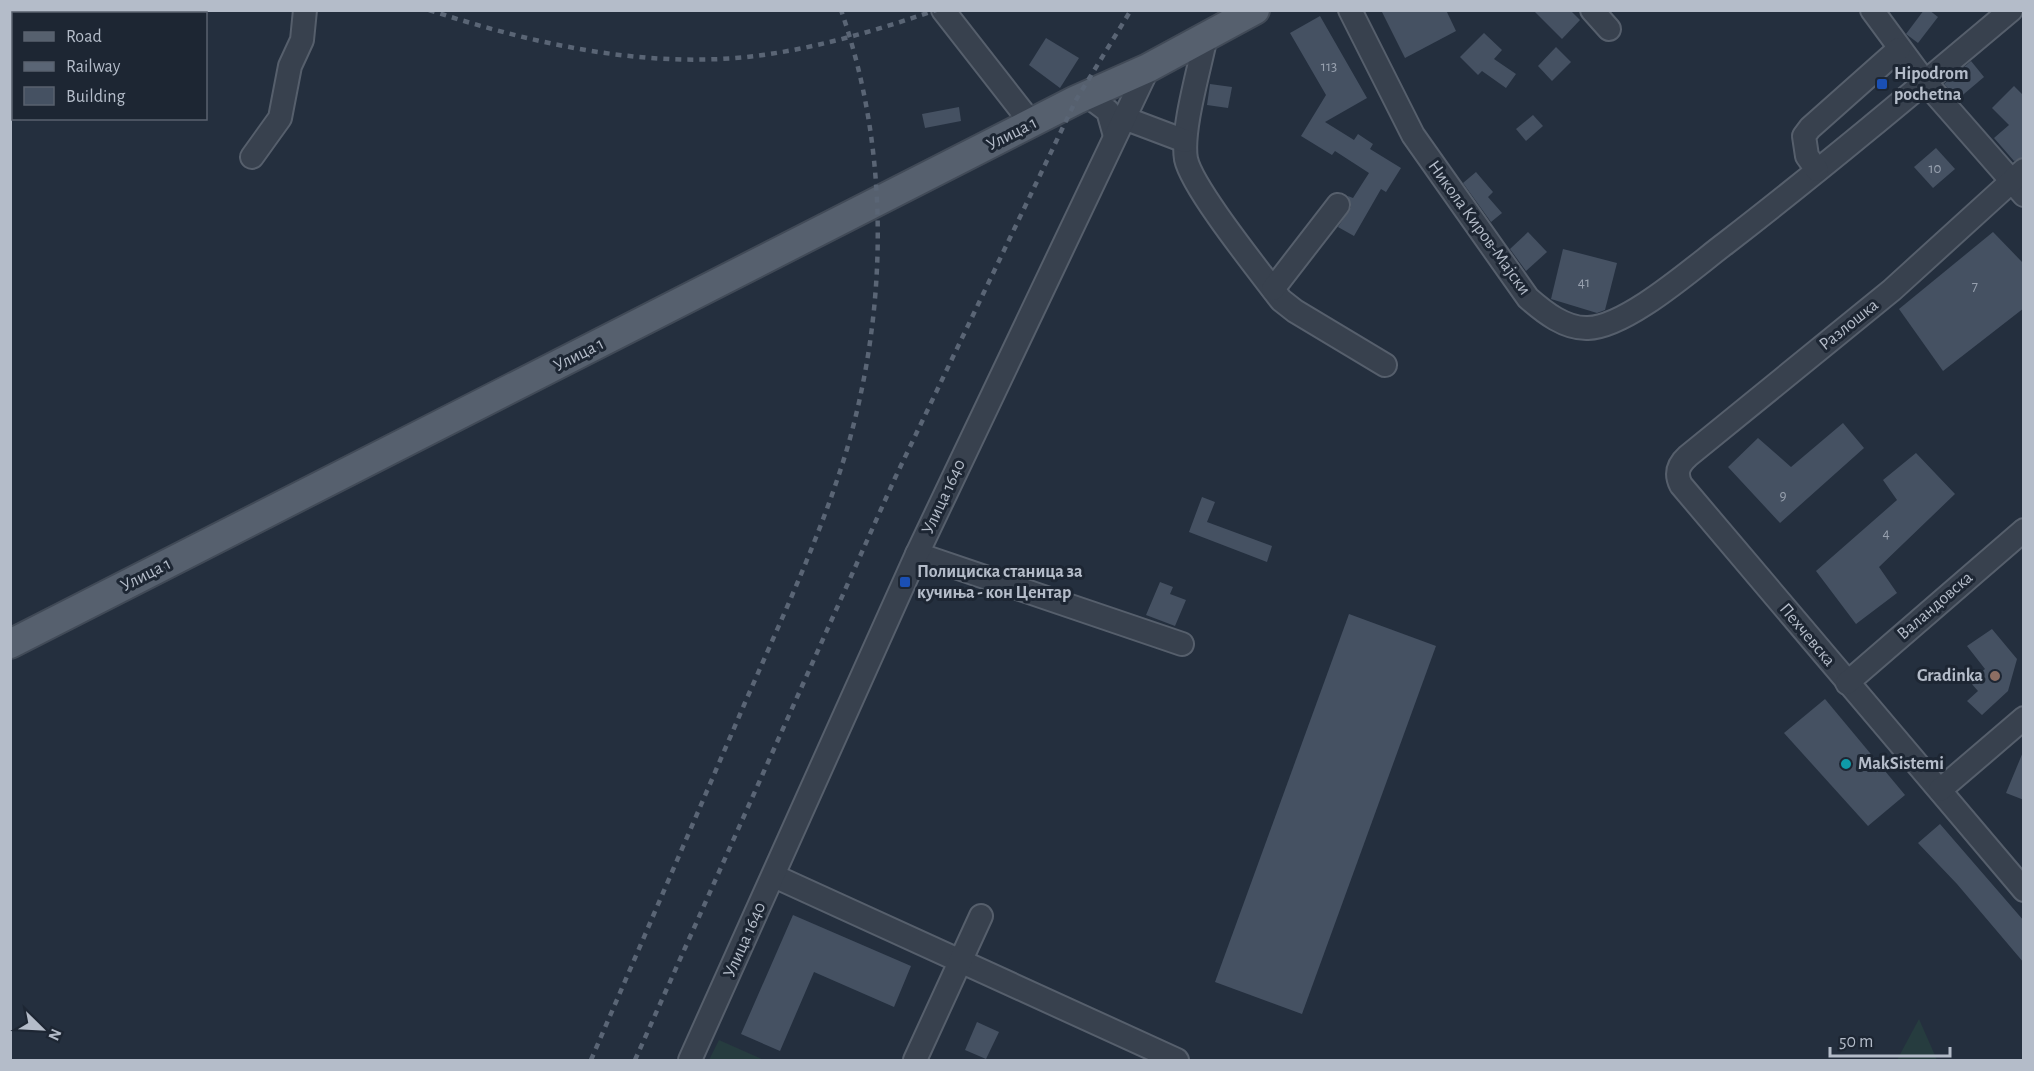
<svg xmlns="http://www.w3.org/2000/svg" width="2034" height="1071" font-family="'Alegreya Sans',sans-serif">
<rect width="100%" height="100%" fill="#242f3e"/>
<g fill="#263c3f">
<path d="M1919 1019 1937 1060H1897Z"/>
<path d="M719 1040 764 1060H709Z"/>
</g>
<g fill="#455162">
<path d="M1381 10H1446L1456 31 1405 58Z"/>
<path d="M1533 10H1570L1580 20 1562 39Z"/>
<path d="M1924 10H1929L1938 17 1918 43 1906 34Z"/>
<path d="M1320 16 1367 98 1325 122 1354 140 1358 134 1373 144 1370 149 1401 168 1386 192 1381 189 1354 236 1338 227 1351 207 1348 196 1353 198 1369 173 1335 151 1332 155 1301 136 1326 95 1290 33Z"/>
<path d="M1484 33 1502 50 1494 59 1516 74 1506 88 1482 71 1478 75 1460 57Z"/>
<path d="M1046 38 1079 58 1060 88 1029 65Z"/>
<path d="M1556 47 1571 62 1552 81 1538 66Z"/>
<path d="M1971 61 1984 77 1958 99 1944 84Z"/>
<path d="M1210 84 1232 87 1228 108 1207 105Z"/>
<path d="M2014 86 2024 96V157L2014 161 1994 138 2009 125 1992 108Z"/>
<path d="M959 107 961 121 925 128 922 114Z"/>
<path d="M1533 115 1543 126 1526 141 1516 129Z"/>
<path d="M1936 148 1955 169 1933 188 1914 167Z"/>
<path d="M1476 172 1493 192 1488 197 1502 213 1491 222 1463 183Z"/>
<path d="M1528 232 1547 252 1526 271 1510 249Z"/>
<path d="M1993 232 2024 264V308L1943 371 1899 309Z"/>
<path d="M1563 249 1617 263 1605 310 1597 313 1551 299Z"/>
<path d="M1843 423 1864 448 1780 523 1728 467 1758 438 1791 467Z"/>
<path d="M1916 453 1955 494 1879 567 1897 593 1856 624 1816 571 1897 500 1883 480Z"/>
<path d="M1202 497 1215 502 1207 522 1272 546 1267 562 1189 532Z"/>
<path d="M1160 582 1173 587 1170 594 1186 600 1175 626 1146 615Z"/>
<path d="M1349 614 1436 646 1302 1014 1215 982Z"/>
<path d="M1992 629 2017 659 2008 691 1982 715 1967 701 1978 691 1970 682 1985 669 1967 646Z"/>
<path d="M1825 699 1905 795 1868 826 1784 733Z"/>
<path d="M2023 752H2024V800L2006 793Z"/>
<path d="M1940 824 2024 921V963L1957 884 1918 843Z"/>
<path d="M793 915 911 966 894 1007 814 972 780 1051 741 1034Z"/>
<path d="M977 1022 999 1032 986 1059 965 1050Z"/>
</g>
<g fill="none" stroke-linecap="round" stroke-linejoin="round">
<g stroke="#565f6c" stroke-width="26">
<g id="minor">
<path d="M943 10 1032 124"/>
<path d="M1350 10 1413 135 1528 298C1544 312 1565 329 1588 328 1627 327 1694 267 1726 243 1823 168 1917 89 2011 10"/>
<path d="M1592 10 1609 29"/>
<path d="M1872 10 1925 82 2024 195"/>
<path d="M1206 36C1200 67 1181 130 1186 159 1192 188 1260 272 1281 300L1295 311 1385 365"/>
<path d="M1088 96 1108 111 1115 136"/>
<path d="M1124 118 1185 141"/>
<path d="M252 157 280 118 290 66 302 40 305 10"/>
<path d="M1817 170 1807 156 1804 136 1810 128 1899 49"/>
<path d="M2024 170 1892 290 1688 456C1678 465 1675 473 1681 485L2024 890"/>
<path d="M1273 289 1338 205"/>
<path d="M917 554 1182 644"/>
<path d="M1847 683 2024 530"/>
<path d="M1940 790 2024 718"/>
<path d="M774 876 1177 1060"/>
<path d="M690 1060 917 554 1148 68"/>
<path d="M915 1060 981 916"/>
</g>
</g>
<g stroke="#414a57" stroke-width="32">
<path id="major" d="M10 644 1076 100 1148 68 1255 10"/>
</g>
<use href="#minor" stroke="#38414e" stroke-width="22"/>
<use href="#major" stroke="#56606e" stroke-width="28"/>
<g stroke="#5a6575" stroke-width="4.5" stroke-dasharray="6 6" stroke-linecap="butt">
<path d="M429 10C530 43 640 68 747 57 811 50 875 31 936 10"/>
<path d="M591 1060C641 944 691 828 741 712 778 626 820 539 847 449 888 307 890 151 841 10"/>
<path d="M635 1060 895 478 1076 100 1131 10"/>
</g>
</g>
<g fill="#1a4fb4" stroke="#1d2633" stroke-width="2">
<rect x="1876" y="78" width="12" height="12" rx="3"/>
<rect x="899" y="576" width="12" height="12" rx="3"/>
</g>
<circle fill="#8d6e63" stroke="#1d2633" stroke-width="2" cx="1995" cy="676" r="6"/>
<circle fill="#0f9aa8" stroke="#1d2633" stroke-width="2" cx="1846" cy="764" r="6"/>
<g text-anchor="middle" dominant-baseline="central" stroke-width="6" stroke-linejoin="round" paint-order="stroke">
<g font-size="15" fill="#98a1af">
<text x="1329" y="66">113</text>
<text x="1935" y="168">10</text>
<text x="1584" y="282">41</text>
<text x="1975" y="286">7</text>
<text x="1783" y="495">9</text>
<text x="1886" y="533">4</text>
</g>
<g font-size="18" font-weight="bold" fill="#b4bcc9" stroke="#1d2633" text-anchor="start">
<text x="1894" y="74">Hipodrom<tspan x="1894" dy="21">pochetna</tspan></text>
<text x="917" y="572">Полициска станица за<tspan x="917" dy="21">кучиња - кон Центар</tspan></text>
<text x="1983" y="676" text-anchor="end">Gradinka</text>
<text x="1858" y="764">MakSistemi</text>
</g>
<g font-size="18" fill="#b4bcc9" stroke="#1d2633">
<text transform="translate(1012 134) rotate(-27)">Улица 1</text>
<text transform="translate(1479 228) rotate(54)">Никола Киров-Мајски</text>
<text transform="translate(1849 325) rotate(-39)">Разлошка</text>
<text transform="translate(579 355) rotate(-27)">Улица 1</text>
<text transform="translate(944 497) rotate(-65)">Улица 1640</text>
<text transform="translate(146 575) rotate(-27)">Улица 1</text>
<text transform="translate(1935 606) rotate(-41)">Валандовска</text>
<text transform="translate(1807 635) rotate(50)">Пехчевска</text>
<text transform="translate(745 940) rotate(-66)">Улица 1640</text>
</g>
</g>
<rect width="2034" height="1071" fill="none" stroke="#b4bcc9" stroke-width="24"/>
<rect x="12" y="12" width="195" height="108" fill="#1d2633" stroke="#59626f" stroke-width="1.5"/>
<rect x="24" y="32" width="30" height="9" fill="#56606e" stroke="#59626f" stroke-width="1.5"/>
<text x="66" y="42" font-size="18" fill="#b4bcc9">Road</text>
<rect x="24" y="62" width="30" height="9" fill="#5a6575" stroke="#59626f" stroke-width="1.5"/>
<text x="66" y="72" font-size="18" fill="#b4bcc9">Railway</text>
<rect x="24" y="87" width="30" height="18" fill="#455162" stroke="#59626f" stroke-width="1.5"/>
<text x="66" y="102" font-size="18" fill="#b4bcc9">Building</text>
<g transform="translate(42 1029) rotate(114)" stroke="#1d2633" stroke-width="4.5" paint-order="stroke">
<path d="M0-4.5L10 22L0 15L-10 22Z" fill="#b4bcc9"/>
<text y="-9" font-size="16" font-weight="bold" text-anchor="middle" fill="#b4bcc9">N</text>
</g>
<path d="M1830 1047v9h120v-9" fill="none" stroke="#b4bcc9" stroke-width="3"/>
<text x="1839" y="1047" font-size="18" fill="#b4bcc9" stroke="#1d2633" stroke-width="4.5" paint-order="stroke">50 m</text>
</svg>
